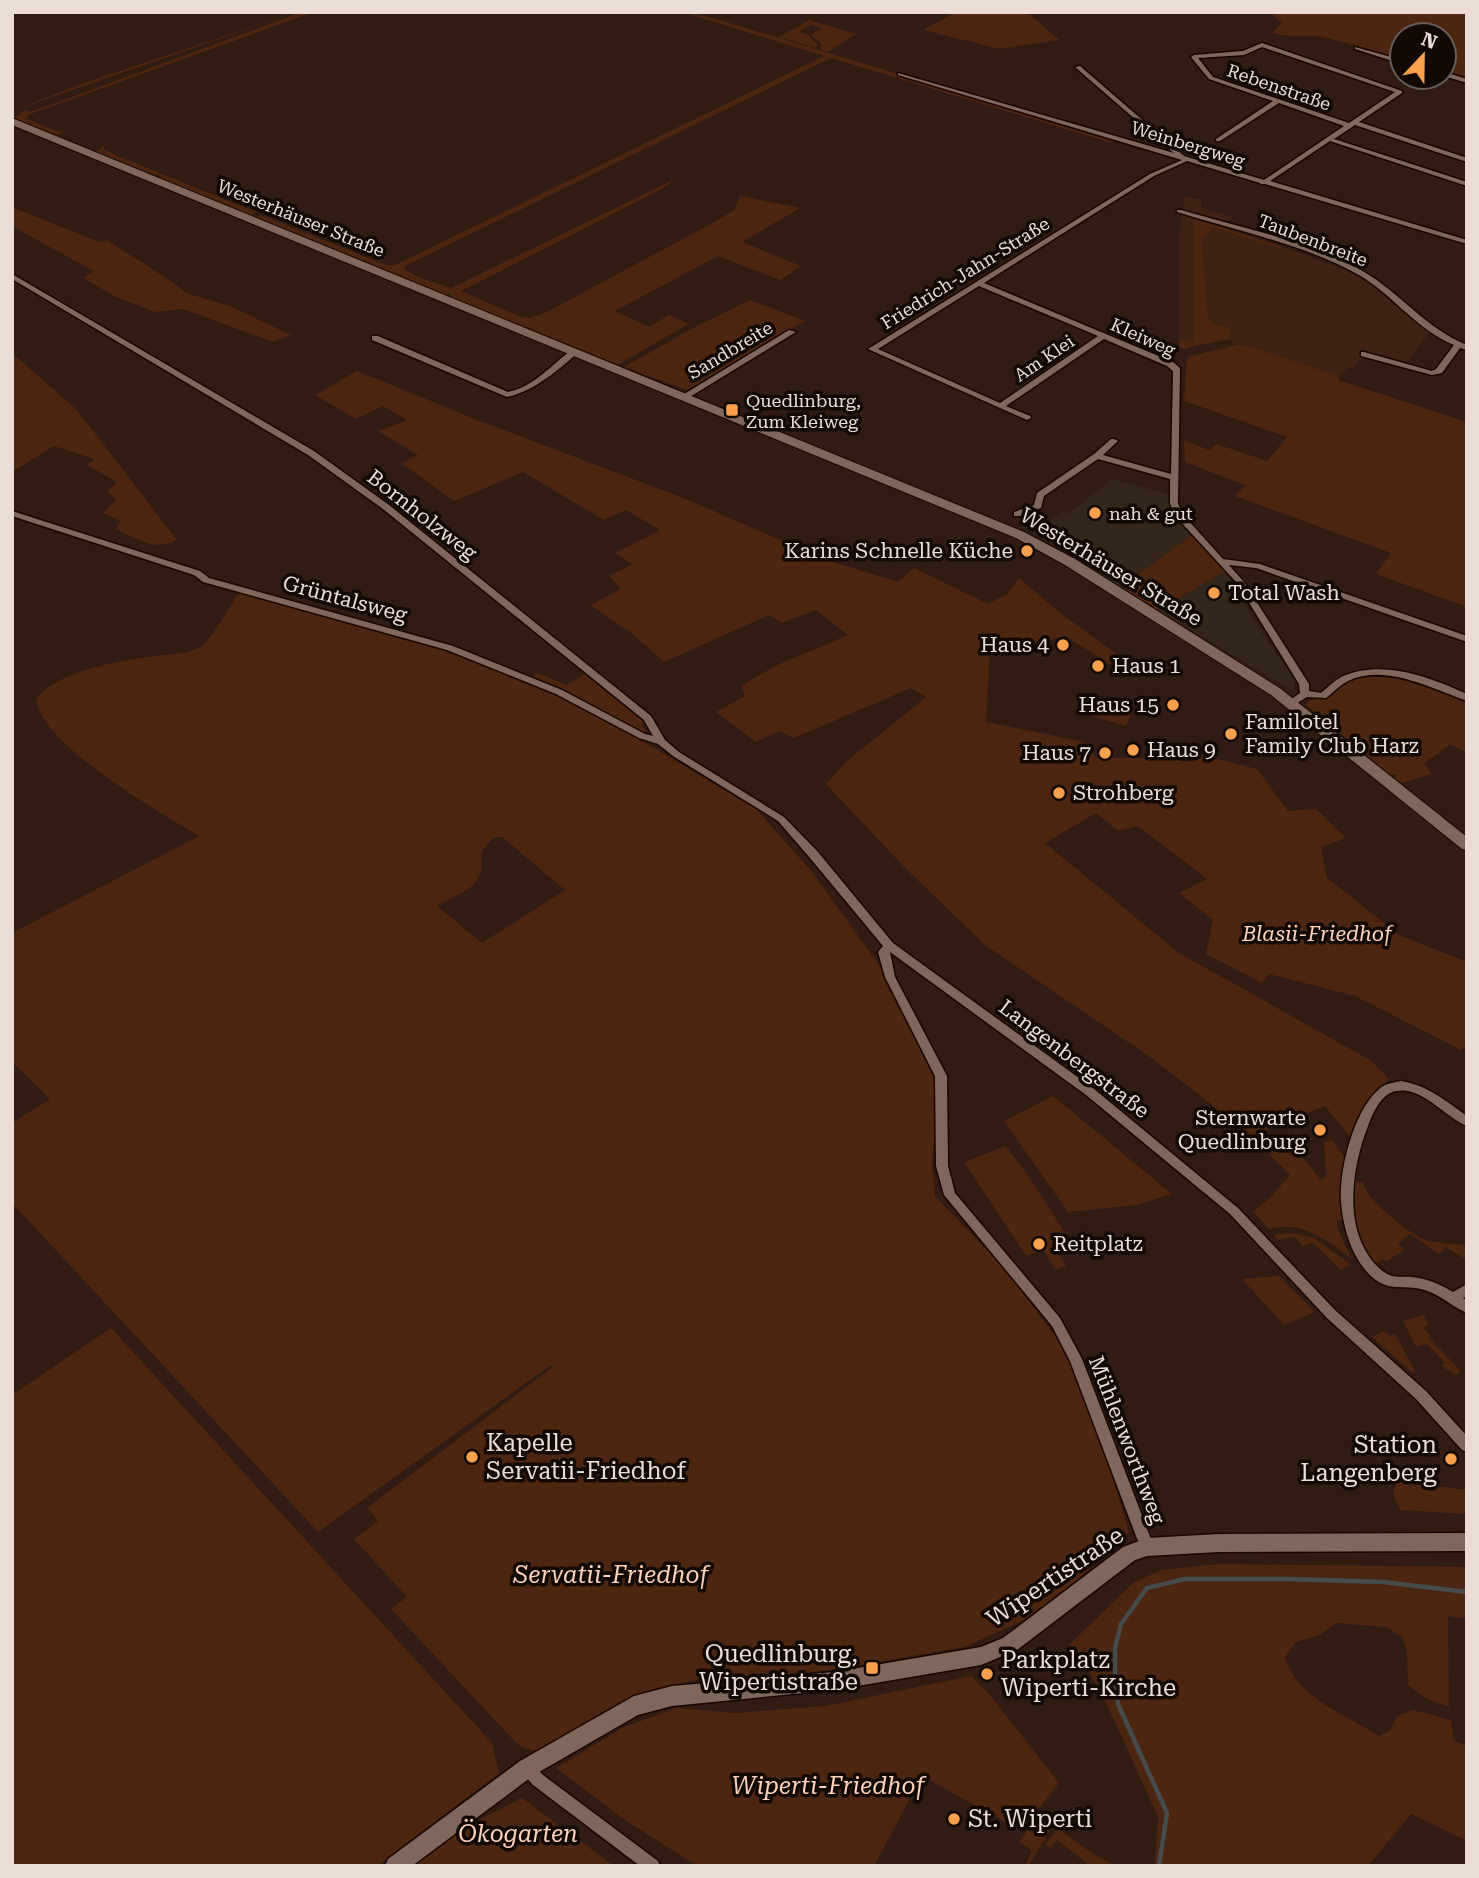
<svg xmlns="http://www.w3.org/2000/svg" width="1479" height="1878" font-family="'Roboto Serif',serif">
<rect width="100%" height="100%" fill="#301c12"/>
<g fill="#35261b">
<path d="M1113 479 1167 494 1178 521 1192 535 1121 587 1069 552 1033 534 1062 512 1067 514Z"/>
<path d="M1225 571 1262 633 1295 681 1293 691 1158 610Z"/>
</g>
<g fill="#3e2315">
<path d="M1185 197 1201 199V208L1233 217 1222 227 1194 219V342L1179 341V235Z"/>
<path d="M1214 228 1280 249 1283 247 1348 271 1377 289 1430 332 1406 363 1366 352 1353 369 1348 367 1340 377 1252 347 1236 345 1229 339 1231 327 1216 325 1208 318 1200 239Z"/>
</g>
<g fill="#4c2610" fill-rule="evenodd">
<path d="M297 12 12 111 84 83Z"/>
<path d="M302 12H314L28 115 27 119 56 131H65L55 136 14 118 25 110 29 112 45 107Z"/>
<path d="M682 12 713 18 985 100 984 102 1015 109 1014 112H1024L1042 117V119L1116 140 1112 143 831 58 407 265 404 269 418 277 451 288 677 178 662 189 461 291 521 317 529 318 545 313 716 221 734 210 740 196 800 208 742 242 801 266 780 280 718 256 615 311 649 327 669 315 689 324 617 365 451 297V293L446 295 256 217 261 215 386 265H395L824 56Z"/>
<path d="M956 12H1027L1059 40 1000 49 923 30Z"/>
<path d="M1270 12H1467V79L1444 72V35H1402V60C1375 52 1348 42 1321 37 1303 34 1288 38 1272 33L1282 23Z"/>
<path d="M809 20 856 34 828 52 821 50V44L811 35 822 28 811 25 799 32 808 35 818 45 816 48 779 37Z"/>
<path d="M104 146V150L125 159 256 212 250 215 161 179 160 175 150 174 96 152Z"/>
<path d="M12 207 100 242 107 240 174 283 186 293 230 306 291 335 273 342 183 309 155 312 116 297 83 278 93 271 12 226Z"/>
<path d="M1194 218 1283 247 1281 249 1214 228 1201 239 1208 318 1216 325 1231 327 1229 339 1182 349 1179 347V341H1194Z"/>
<path d="M750 300 805 321 687 390 624 367 695 327Z"/>
<path d="M1236 345 1252 347 1340 377 1338 380 1467 422V607L1376 574 1391 553 1235 496 1245 485 1185 462 1184 440 1209 450 1216 444 1267 461 1287 437 1184 401 1187 357Z"/>
<path d="M12 353 77 410 177 540C155 552 137 539 116 529L121 521 103 513 116 500 107 491 117 482 87 465 94 459 54 446 12 472Z"/>
<path d="M357 371 480 421 686 499 827 560 898 582 914 568 988 604 1007 594 1019 578 1059 612 1139 671 1127 675 1065 636 1042 641 990 646 986 722 1084 742 1096 758H1158L1192 762 1193 753 1257 769 1288 811 1316 809 1346 838 1321 847 1327 878 1401 936 1467 962V1045L1461 1050 1355 996 1269 974 1262 983 1206 954 1213 920 1179 893 1207 879 1138 826 1118 831 1096 813 1045 843 1179 953 1370 1060 1389 1079 1366 1102 1351 1138 1325 1106 1252 1136 1153 1059 985 945 906 869 826 784 847 761 926 697 911 688 794 738 779 731 756 742 716 712 745 696 741 686 775 666 848 635 816 610 782 623 769 615 664 662 631 633 590 605 621 589 609 576 632 564 615 553 660 530 626 510 604 520 523 472 454 501 401 463 418 455 378 431 407 420 383 406 356 419 315 395Z"/>
<path d="M1192 535 1225 571 1158 610 1121 587Z"/>
<path d="M240 591 414 639 526 680 636 737 757 810 813 873 881 968 931 1064 939 1086 932 1162 935 1196 1005 1269 1065 1350 1088 1396 1129 1532 1076 1581 1033 1616 965 1647 776 1679 715 1676 668 1686 642 1694 583 1724 544 1749C533 1752 526 1749 517 1744L391 1609 407 1597 354 1539 378 1521 367 1508 553 1367 551 1365 318 1532 12 1203V1123L50 1099 12 1062V933L199 836C159 812 42 745 36 700 55 671 123 660 155 656 169 654 192 654 203 645 212 638 232 603 240 591ZM494 837H502L565 890 482 943 437 906C465 890 486 888 481 852Z"/>
<path d="M538 673 566 685 585 674 643 721 642 726 646 731 642 734 582 701 583 700 575 695 572 697 532 676Z"/>
<path d="M1365 676C1401 676 1434 686 1467 701V752L1450 745 1424 763 1432 774 1401 783 1394 777 1397 776 1395 774 1391 775 1305 704 1311 700 1329 697 1339 685Z"/>
<path d="M1086 704 1134 709 1126 726 1081 713Z"/>
<path d="M1053 1096 1172 1194 1136 1205 1068 1212 1004 1121Z"/>
<path d="M1332 1140 1346 1160 1340 1192 1346 1221 1337 1220V1227L1351 1258C1326 1240 1302 1220 1269 1229L1253 1211 1270 1198 1290 1175 1269 1154 1292 1145 1321 1180 1326 1175 1324 1142Z"/>
<path d="M1006 1146 1029 1177 1069 1239 1054 1246 1066 1266 1056 1270 1043 1250 1026 1256 964 1162Z"/>
<path d="M1353 1182H1363C1365 1199 1407 1231 1422 1239 1435 1244 1453 1242 1467 1246V1260L1446 1247 1439 1254 1410 1234 1398 1244 1404 1250 1387 1261 1382 1259 1376 1264C1356 1237 1353 1214 1353 1182Z"/>
<path d="M1292 1233 1314 1238 1350 1264 1341 1270 1313 1243 1303 1246 1295 1237 1278 1240 1274 1235Z"/>
<path d="M1279 1276 1315 1312 1284 1325 1242 1279Z"/>
<path d="M1423 1315 1429 1325 1423 1327 1430 1336 1428 1337 1461 1371 1455 1375 1442 1366 1445 1363 1427 1344 1416 1347 1403 1321Z"/>
<path d="M111 1328 492 1743 499 1773 377 1866H12V1395Z"/>
<path d="M1384 1331 1390 1336 1395 1334 1414 1369 1413 1373 1372 1337Z"/>
<path d="M1396 1481 1467 1490V1514L1400 1510 1393 1495Z"/>
<path d="M1219 1564 1467 1567V1619L1448 1616 1449 1707 1427 1699 1408 1685 1407 1652 1403 1638 1387 1627 1336 1623 1318 1636 1296 1642 1285 1657C1297 1699 1346 1714 1379 1736L1390 1730 1397 1716 1413 1710 1451 1720 1454 1741 1467 1746V1841L1411 1814 1368 1866H1155L1158 1817 1109 1709 1081 1656 1069 1645 1134 1582 1162 1570Z"/>
<path d="M971 1676 990 1695 1059 1783 1021 1831 922 1776 874 1866H697L622 1818 556 1768 622 1728 676 1708 736 1713 825 1706Z"/>
<path d="M522 1798 614 1866H408L438 1841Z"/>
<path d="M1035 1820 1050 1831 1028 1866H1025L1032 1850 1019 1842Z"/>
<path d="M1058 1828 1092 1853 1116 1866H1090L1057 1840 1050 1848 1046 1844Z"/>
</g>
<g fill="none" stroke-linecap="round" stroke-linejoin="round">
<path stroke="#464b4c" stroke-width="4.5" d="M1159 1866 1167 1813 1118 1704 1115 1671V1648L1121 1624 1147 1588 1185 1579H1288L1383 1582 1467 1592"/>
<g stroke="#180601" stroke-width="3">
<g id="minor">
<path d="M1262 43 1402 91V93L1359 122 1467 158V162L1355 125 1334 139 1467 182V186L1330 141 1270 181 1467 240V244L1265 184H1261L1260 183 1187 161 1154 176 984 283 1173 362 1180 368 1178 504 1187 519 1223 559 1260 564 1467 636V642L1256 568 1229 565 1244 582 1309 684V691L1321 693C1328 687 1335 680 1343 676 1383 659 1430 677 1467 694V701C1432 689 1386 663 1348 681 1340 685 1334 692 1326 698L1307 697 1294 705H1288L1286 703 1300 693 1299 684 1237 583 1179 520 1170 504V479L1098 459 1044 496 1041 508 1020 516H1014V512L1034 505 1037 493 1094 454 1111 439H1114L1118 441 1103 455 1171 474 1173 371 1167 366 1104 339 1006 406 1030 416 1031 418 1027 420 868 349 1150 174 1182 160 898 75V73L1174 153 1075 67 1080 66 1184 156 1264 180 1344 126 1279 103 1220 141H1216V139L1273 101 1209 79 1191 57 1194 55 1243 51ZM1262 47 1395 92 1349 123 1213 77 1198 58 1244 55ZM979 286 1098 336 1000 403 878 349Z"/>
<path d="M1355 47 1402 60V64L1355 49Z"/>
<path d="M1444 72 1467 79V83L1444 76Z"/>
<path d="M1177 210H1181C1241 228 1312 241 1366 273 1402 295 1427 329 1467 345V350L1460 348 1442 373 1432 375 1361 356V352H1364L1432 371 1436 369 1454 345C1417 330 1393 295 1359 275 1304 244 1237 231 1177 212Z"/>
<path d="M12 274 314 451 389 505 651 716 665 740 679 752 784 817 818 852 893 943 1094 1089 1238 1208 1335 1310 1426 1391 1467 1436V1452L1462 1450 1416 1399 1327 1318 1230 1214 1086 1095 890 952 895 977 947 1076 948 1166 955 1193 1060 1318 1082 1359 1154 1547 1152 1552 1147 1553 1142 1552 1070 1361 1052 1326 944 1195 936 1166 935 1076 885 977 878 952 883 946 810 858 778 821 673 756 658 744 639 738 556 694 447 650 203 582 194 575 12 516V511L200 571 209 578 453 646 562 690 645 734 653 736 644 720 383 509 308 455 12 279Z"/>
<path d="M789 330 796 332 688 398H682L681 396Z"/>
<path d="M372 336H378L508 392C534 387 552 364 573 349L580 351C558 370 535 391 507 397L372 340Z"/>
<path d="M1401 1081C1427 1085 1446 1101 1467 1116V1126C1446 1118 1422 1086 1397 1091 1381 1093 1373 1113 1368 1126 1351 1169 1342 1233 1379 1268 1394 1282 1402 1274 1419 1278 1431 1280 1443 1286 1453 1292L1467 1284V1296L1463 1298 1467 1301V1313C1454 1308 1443 1297 1430 1292 1405 1281 1389 1297 1366 1271 1350 1252 1343 1226 1341 1202 1339 1170 1353 1114 1377 1091 1383 1084 1391 1083 1401 1081Z"/>
<path d="M527 1761 532 1763 543 1775 658 1861 660 1866H640L533 1785 522 1773 520 1768 522 1763Z"/>
</g>
</g>
<g stroke="#180601" stroke-width="3">
<path id="tertiary" d="M1467 1533V1551L1219 1552 1147 1556 1135 1560 1017 1650 981 1665 834 1690 672 1706 638 1715 534 1775 412 1866H385L388 1859 520 1761 634 1696 672 1686 834 1672 981 1647 1003 1638 1123 1547 1147 1538 1219 1534Z"/>
</g>
<g stroke="#180601" stroke-width="2">
<path id="secondary" d="M12 118 1024 532 1075 559 1281 689 1467 837V850L1462 849 1271 695 1065 565 1016 538 12 125Z"/>
</g>
<use href="#minor" fill="#80675b" fill-rule="evenodd"/>
<use href="#tertiary" fill="#80675b" fill-rule="evenodd"/>
<use href="#secondary" fill="#80675b" fill-rule="evenodd"/>
</g>
<g fill="#f8a04b" stroke="#120905" stroke-width="2.5">
<rect x="725" y="403" width="14" height="14" rx="3.5"/>
<circle cx="1095" cy="513" r="7"/>
<circle cx="1027" cy="551" r="7"/>
<circle cx="1214" cy="593" r="7"/>
<circle cx="1063" cy="645" r="7"/>
<circle cx="1098" cy="666" r="7"/>
<circle cx="1173" cy="705" r="7"/>
<circle cx="1231" cy="734" r="7"/>
<circle cx="1133" cy="750" r="7"/>
<circle cx="1105" cy="753" r="7"/>
<circle cx="1059" cy="793" r="7"/>
<circle cx="1320" cy="1130" r="7"/>
<circle cx="1039" cy="1244" r="7"/>
<circle cx="472" cy="1457" r="7"/>
<circle cx="1451" cy="1459" r="7"/>
<rect x="865" y="1661" width="14" height="14" rx="3.5"/>
<circle cx="987" cy="1674" r="7"/>
<circle cx="954" cy="1819" r="7"/>
</g>
<g text-anchor="middle" dominant-baseline="central" stroke-width="7" stroke-linejoin="round" paint-order="stroke">
<g font-size="18" fill="#ebddd6" stroke="#120905">
<text transform="translate(1279 87) rotate(19)">Rebenstraße</text>
<text transform="translate(1188 144) rotate(17)">Weinbergweg</text>
<text transform="translate(301 218) rotate(22)">Westerhäuser Straße</text>
<text transform="translate(1313 240) rotate(21)">Taubenbreite</text>
<text transform="translate(965 273) rotate(-32)">Friedrich-Jahn-Straße</text>
<text transform="translate(1143 337) rotate(24)">Kleiweg</text>
<text transform="translate(730 350) rotate(-31)">Sandbreite</text>
<text transform="translate(1044 358) rotate(-34)">Am Klei</text>
</g>
<g font-size="18" fill="#ebddd6" stroke="#120905" text-anchor="start">
<text x="746" y="400">Quedlinburg,<tspan x="746" dy="21">Zum Kleiweg</tspan></text>
<text x="1109" y="513">nah &amp; gut</text>
</g>
<g font-size="21" fill="#ebddd6" stroke="#120905">
<text transform="translate(422 515) rotate(38)">Bornholzweg</text>
<text transform="translate(1111 567) rotate(31)">Westerhäuser Straße</text>
<text transform="translate(345 599) rotate(15)">Grüntalsweg</text>
<text transform="translate(1074 1059) rotate(37)">Langenbergstraße</text>
<text transform="translate(1127 1440) rotate(69)">Mühlenworthweg</text>
</g>
<g font-size="21" fill="#ebddd6" stroke="#120905" text-anchor="start">
<text x="1013" y="551" text-anchor="end">Karins Schnelle Küche</text>
<text x="1228" y="593">Total Wash</text>
<text x="1049" y="645" text-anchor="end">Haus 4</text>
<text x="1112" y="666">Haus 1</text>
<text x="1159" y="705" text-anchor="end">Haus 15</text>
<text x="1245" y="722">Familotel<tspan x="1245" dy="24">Family Club Harz</tspan></text>
<text x="1147" y="750">Haus 9</text>
<text x="1091" y="753" text-anchor="end">Haus 7</text>
<text x="1073" y="793">Strohberg</text>
<text x="1306" y="1118" text-anchor="end">Sternwarte<tspan x="1306" dy="24">Quedlinburg</tspan></text>
<text x="1053" y="1244">Reitplatz</text>
</g>
<g font-size="21" font-style="italic" fill="#fdd1ba" stroke="#120905">
<text x="1317" y="934">Blasii-Friedhof</text>
</g>
<g font-size="24" fill="#ebddd6" stroke="#120905" text-anchor="start">
<text x="486" y="1443">Kapelle<tspan x="486" dy="28">Servatii-Friedhof</tspan></text>
<text x="1437" y="1445" text-anchor="end">Station<tspan x="1437" dy="28">Langenberg</tspan></text>
<text x="858" y="1654" text-anchor="end">Quedlinburg,<tspan x="858" dy="28">Wipertistraße</tspan></text>
<text x="1001" y="1660">Parkplatz<tspan x="1001" dy="28">Wiperti-Kirche</tspan></text>
<text x="968" y="1819">St. Wiperti</text>
</g>
<g font-size="24" font-style="italic" fill="#fdd1ba" stroke="#120905">
<text x="611" y="1575">Servatii-Friedhof</text>
<text x="828" y="1786">Wiperti-Friedhof</text>
<text x="518" y="1834">Ökogarten</text>
</g>
<g font-size="24" fill="#ebddd6" stroke="#120905">
<text transform="translate(1055 1577) rotate(-34)">Wipertistraße</text>
</g>
</g>
<rect width="1479" height="1878" fill="none" stroke="#ebddd6" stroke-width="28"/>
<g transform="translate(1423 56) rotate(22)"><circle r="33" fill="#120905" stroke="#695e59" stroke-width="2"/>
<path d="M0-5L12 26L0 18L-12 26Z" fill="#f8a04b"/>
<text y="-10" font-size="19" font-weight="bold" text-anchor="middle" fill="#ebddd6">N</text>
</g>
</svg>
